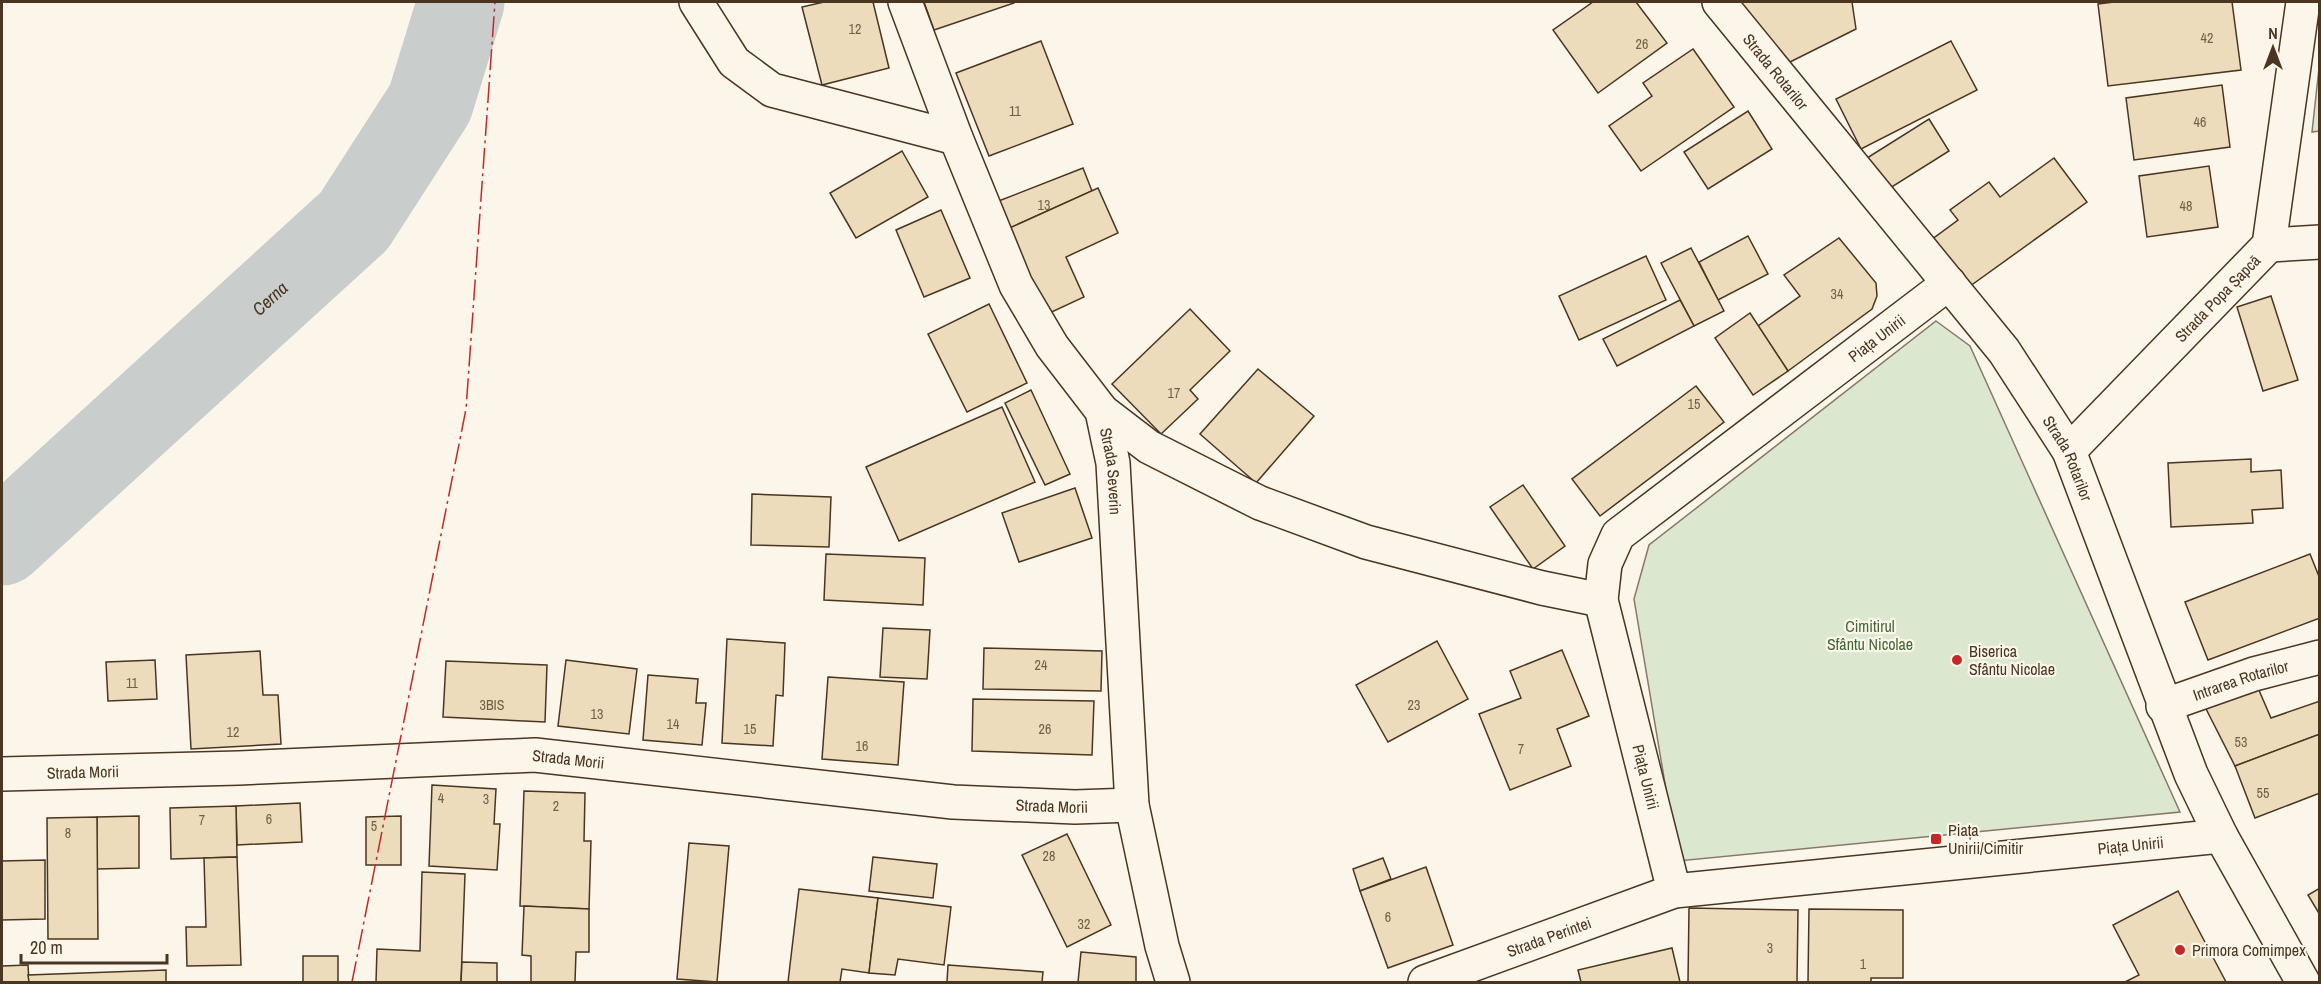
<svg xmlns="http://www.w3.org/2000/svg" width="2321" height="984" font-family="'Archivo Narrow',sans-serif">
<rect width="100%" height="100%" fill="#fbf6e9"/>
<g fill="#dce7d0" stroke="#887966" stroke-width="1.5">
<path d="M2319 68V131L2312 132Z"/>
<path d="M1936 321 1970 346 2180 812 1678 861 1634 599 1649 545Z"/>
</g>
<g fill="none" stroke-linecap="round" stroke-linejoin="round">
<path stroke="#c9cecd" stroke-width="87" id="s1" d="M2 542 354 221 430 103 461 2"/>
</g>
<g fill="#ecdcbc" stroke="#4a3520" stroke-width="1.5">
<path d="M824 2H873L889 68 822 85 802 7Z"/>
<path d="M924 2H1014V3L934 30Z"/>
<path d="M1593 2H1636L1667 43 1598 93 1553 30Z"/>
<path d="M1736 2H1852L1856 29 1784 65Z"/>
<path d="M2114 2H2232L2241 70 2108 86 2098 4Z"/>
<path d="M1041 41 1073 124 989 156 956 73Z"/>
<path d="M1951 41 1977 90 1861 149 1836 99Z"/>
<path d="M1693 49 1734 107 1641 171 1609 126 1652 96 1643 83Z"/>
<path d="M2222 85 2230 147 2134 160 2126 98Z"/>
<path d="M1748 111 1772 149 1708 189 1684 152Z"/>
<path d="M1929 119 1949 151 1887 190 1867 158Z"/>
<path d="M902 151 928 197 856 238 830 193Z"/>
<path d="M2054 158 2087 202 1966 289 1931 240 1958 220 1950 210 1989 182 2000 197Z"/>
<path d="M2209 166 2218 227 2147 237 2139 176Z"/>
<path d="M1083 168 1092 191 1003 231 991 204Z"/>
<path d="M1098 188 1118 233 1066 257 1084 297 1041 317 1003 231Z"/>
<path d="M941 210 970 278 924 297 896 230Z"/>
<path d="M1748 236 1768 274 1718 300 1699 262Z"/>
<path d="M1839 238 1876 283 1877 296 1872 309 1788 371 1758 326 1800 296 1784 275Z"/>
<path d="M1691 248 1724 311 1694 326 1661 263Z"/>
<path d="M1646 256 1666 300 1579 340 1559 296Z"/>
<path d="M2271 296 2298 380 2263 391 2237 307Z"/>
<path d="M1680 300 1694 326 1617 366 1603 339Z"/>
<path d="M989 304 1027 383 967 412 928 334Z"/>
<path d="M1190 309 1230 351 1190 390 1198 399 1161 434 1112 384Z"/>
<path d="M1750 313 1788 371 1753 395 1715 338Z"/>
<path d="M1258 369 1314 416 1256 483 1200 434Z"/>
<path d="M1696 386 1724 422 1600 516 1572 479Z"/>
<path d="M1031 390 1070 474 1045 485 1005 403Z"/>
<path d="M1002 407 1035 482 899 541 866 467Z"/>
<path d="M2251 459V472L2281 470 2283 508 2252 510 2253 523 2171 527 2168 463Z"/>
<path d="M1523 485 1565 546 1533 569 1490 507Z"/>
<path d="M1075 488 1092 538 1019 562 1002 513Z"/>
<path d="M752 494 831 497 829 547 751 545Z"/>
<path d="M826 554 925 558 923 605 824 600Z"/>
<path d="M2310 554 2320 579V618L2208 660 2185 602Z"/>
<path d="M883 628 930 630 927 679 880 677Z"/>
<path d="M727 639 785 643 783 696 776 695 773 746 722 743Z"/>
<path d="M1437 641 1468 699 1388 742 1356 685Z"/>
<path d="M984 648 1102 651 1101 691 983 689Z"/>
<path d="M1562 650 1589 716 1557 729 1571 766 1510 790 1479 714 1521 698 1510 671Z"/>
<path d="M260 651 263 695H278L281 744 191 749 186 655Z"/>
<path d="M155 660 157 699 108 701 106 662Z"/>
<path d="M566 660 637 669 629 734 558 726Z"/>
<path d="M446 661 547 665 545 722 443 717Z"/>
<path d="M648 675 698 679 696 703H706L702 745 643 740Z"/>
<path d="M828 677 904 682 898 765 822 759Z"/>
<path d="M2255 681 2271 718 2320 701V734L2235 766 2201 699Z"/>
<path d="M973 699 1094 701 1092 755 972 751Z"/>
<path d="M2320 734V793L2255 818 2235 766Z"/>
<path d="M432 785 496 789 494 824H500L497 870 429 866Z"/>
<path d="M524 791 585 793 584 841H591L589 909 520 906Z"/>
<path d="M300 803 302 842 237 845 236 806Z"/>
<path d="M236 806 237 857 171 859 170 808Z"/>
<path d="M139 816V868L97 869V817Z"/>
<path d="M401 816V865H366V817Z"/>
<path d="M97 817 98 939H48L47 818Z"/>
<path d="M1067 834 1111 925 1067 947 1022 855Z"/>
<path d="M689 843 729 846 717 982 677 979Z"/>
<path d="M237 857 241 965 187 966 186 927H206L204 858Z"/>
<path d="M873 857 937 864 933 898 869 891Z"/>
<path d="M1383 858 1391 879 1360 891 1353 869Z"/>
<path d="M45 860V919L2 920V861Z"/>
<path d="M1426 867 1453 945 1388 968 1360 891Z"/>
<path d="M422 872 465 874 461 982H376L377 949 420 951Z"/>
<path d="M2320 888V915L2308 895Z"/>
<path d="M799 889 878 898 869 973 842 969 840 982H788Z"/>
<path d="M2178 891 2226 982H2125L2139 975 2113 925Z"/>
<path d="M878 898 951 907 944 965 898 959 895 975 869 973Z"/>
<path d="M524 906 589 909V952H576L575 982H531V956L522 955Z"/>
<path d="M1689 908 1798 910 1797 982H1688Z"/>
<path d="M1809 909 1903 910V978H1871V982H1808Z"/>
<path d="M1672 948 1680 982H1581L1578 970Z"/>
<path d="M1081 952 1136 957V982H1078Z"/>
<rect x="303" y="956" width="35" height="26"/>
<path d="M462 962 497 963V982H461Z"/>
<path d="M28 965 29 982H2V966Z"/>
<path d="M948 965 1043 972 1042 982H947Z"/>
<path d="M166 970V982H29L28 975Z"/>
</g>
<g fill="none" stroke-linecap="round" stroke-linejoin="round">
<g stroke="#4a3520" stroke-width="36">
<g id="street">
<path d="M696 2 734 62 772 90 956 138"/>
<path id="s2" d="M905 2 956 138 1016 285 1052 346 1102 411 1113 463 1132 805 1162 946 1173 982"/>
<path d="M2269 245 2320 242"/>
<path d="M1102 411 1149 447 1260 503 1366 542 1542 588 1601 600"/>
<path id="s3" d="M2163 706 2254 674 2320 657"/>
<path id="s4" d="M2 774 239 768 535 755 953 802 1075 807 1132 805"/>
<path id="s5" d="M1674 891 1601 600 1605 564 1618 535 1949 283"/>
<path id="s6" d="M1425 982 1674 891 2221 836"/>
</g>
</g>
<g stroke="#4a3520" stroke-width="36">
<g id="secondary">
<path id="s7" d="M1719 2 2004 351 2069 451 2191 774 2221 836 2303 982"/>
<path id="s8" d="M2069 451 2269 245 2303 2"/>
</g>
</g>
<use href="#street" stroke="#fbf6e9" stroke-width="33"/>
<use href="#secondary" stroke="#fbf6e9" stroke-width="33"/>
<path stroke="#c62828" stroke-width="1.5" stroke-dasharray="21 4.5 3 4.5" stroke-linecap="butt" d="M352 982 466 409 495 2"/>
</g>
<g fill="#c62828" stroke="#fbf6e9" stroke-width="2">
<circle cx="1957" cy="660" r="6"/>
<rect x="1930" y="833" width="12" height="12" rx="3"/>
<circle cx="2180" cy="950" r="6"/>
</g>
<g text-anchor="middle" dominant-baseline="central" stroke-width="4.5" stroke-linejoin="round" paint-order="stroke">
<g font-size="14" fill="#725f47">
<text x="855" y="29">12</text>
<text x="2207" y="38">42</text>
<text x="1642" y="44">26</text>
<text x="1015" y="111">11</text>
<text x="2200" y="122">46</text>
<text x="1044" y="205">13</text>
<text x="2186" y="206">48</text>
<text x="1837" y="294">34</text>
<text x="1174" y="393">17</text>
<text x="1694" y="404">15</text>
<text x="1041" y="665">24</text>
<text x="132" y="683">11</text>
<text x="492" y="705">3BIS</text>
<text x="1414" y="705">23</text>
<text x="597" y="714">13</text>
<text x="673" y="724">14</text>
<text x="750" y="729">15</text>
<text x="1045" y="729">26</text>
<text x="233" y="732">12</text>
<text x="2241" y="742">53</text>
<text x="862" y="746">16</text>
<text x="1521" y="749">7</text>
<text x="2263" y="793">55</text>
<text x="441" y="798">4</text>
<text x="486" y="799">3</text>
<text x="556" y="806">2</text>
<text x="269" y="819">6</text>
<text x="202" y="820">7</text>
<text x="374" y="826">5</text>
<text x="68" y="833">8</text>
<text x="1049" y="856">28</text>
<text x="1388" y="917">6</text>
<text x="1084" y="924">32</text>
<text x="1770" y="948">3</text>
<text x="1863" y="964">1</text>
</g>
<g font-size="16" fill="#4a3520" stroke="#fbf6e9">
<text stroke="none"><textPath href="#s7" startOffset="90">Strada Rotarilor</textPath></text>
<text stroke="none"><textPath href="#s8" startOffset="213">Strada Popa Șapcă</textPath></text>
<text stroke="none"><textPath href="#s5" startOffset="693">Piața Unirii</textPath></text>
<text stroke="none"><textPath href="#s7" startOffset="576">Strada Rotarilor</textPath></text>
<text stroke="none"><textPath href="#s2" startOffset="518">Strada Severin</textPath></text>
<text stroke="none"><textPath href="#s3" startOffset="82">Intrarea Rotarilor</textPath></text>
<text stroke="none"><textPath href="#s4" startOffset="567">Strada Morii</textPath></text>
<text stroke="none"><textPath href="#s4" startOffset="81">Strada Morii</textPath></text>
<text transform="translate(1646 777) rotate(76)">Piața Unirii</text>
<text stroke="none"><textPath href="#s4" startOffset="1053">Strada Morii</textPath></text>
<text stroke="none"><textPath href="#s6" startOffset="724">Piața Unirii</textPath></text>
<text stroke="none"><textPath href="#s6" startOffset="132">Strada Perintei</textPath></text>
</g>
<g font-size="16" fill="#436837" stroke="#fbf6e9">
<text x="1870" y="626">Cimitirul<tspan x="1870" dy="18">Sfântu Nicolae</tspan></text>
</g>
<g font-size="16" fill="#4a3520" stroke="#fbf6e9" text-anchor="start">
<text x="1969" y="651">Biserica<tspan x="1969" dy="18">Sfântu Nicolae</tspan></text>
<text x="1948" y="830">Piața<tspan x="1948" dy="18">Unirii/Cimitir</tspan></text>
<text x="2192" y="950">Primora Comimpex</text>
</g>
<g font-size="18" font-style="italic" fill="#4a3520" stroke="#fbf6e9">
<text stroke="none"><textPath href="#s1" startOffset="362">Cerna</textPath></text>
</g>
</g>
<rect width="2321" height="984" fill="none" stroke="#4a3520" stroke-width="6"/>
<g transform="translate(2273 48)" stroke="#fbf6e9" stroke-width="4.5" paint-order="stroke">
<path d="M0-4.5L10 22L0 15L-10 22Z" fill="#4a3520"/>
<text y="-9" font-size="16" font-weight="bold" text-anchor="middle" fill="#4a3520">N</text>
</g>
<path d="M21 954v9h146v-9" fill="none" stroke="#4a3520" stroke-width="3"/>
<text x="30" y="954" font-size="18" fill="#4a3520" stroke="#fbf6e9" stroke-width="4.5" paint-order="stroke">20 m</text>
</svg>
